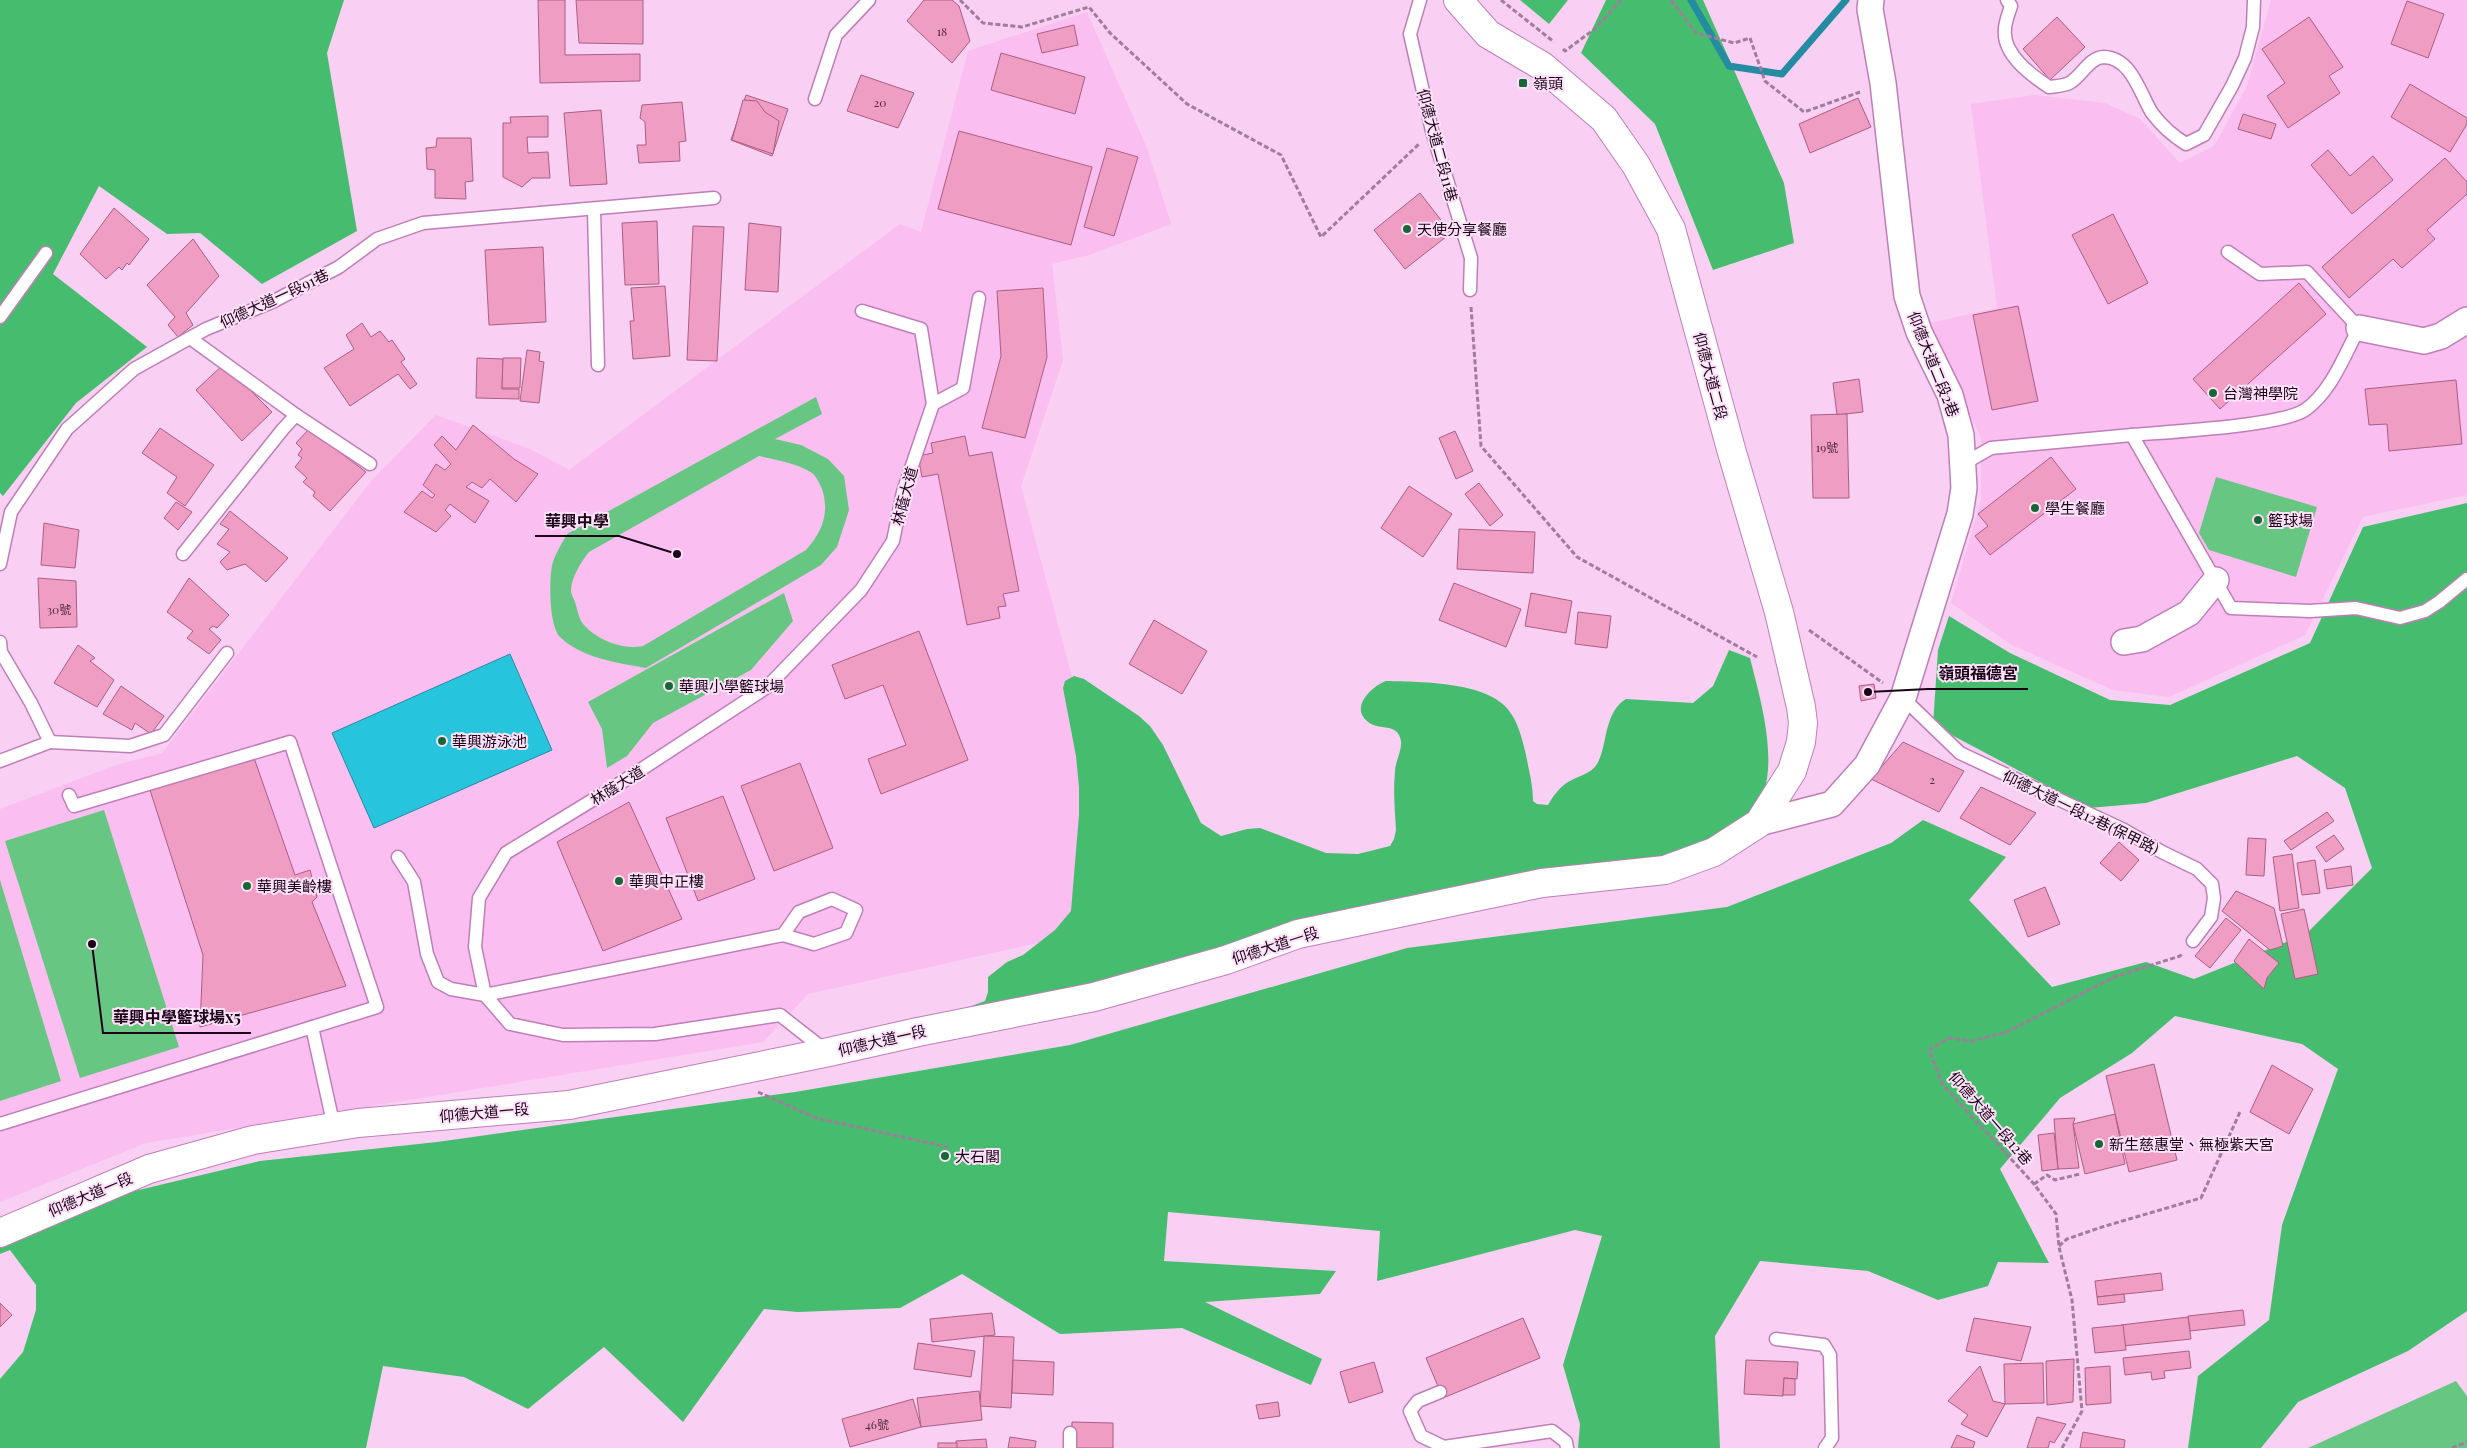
<svg xmlns="http://www.w3.org/2000/svg" width="2467" height="1448" font-family="'Playfair Display','Noto Sans TC',serif">
<rect width="100%" height="100%" fill="#f9cff3"/>
<g fill="#fabef1">
<path d="M2271 0H2467V495L2363 517 2305 635 2169 697 2113 690 2012 645 1951 603 1981 501V438L1938 348 1929 323 1997 308 1971 104 2034 95 2105 103 2140 119 2180 163 2214 146 2247 86Z"/>
<path d="M1087 12 1147 148 1171 224 1089 255 1052 264 1063 360 1021 486 1096 767 1087 932 808 994 763 1042 146 1143 0 1202V809L119 764 162 753 372 480 436 415 530 449 569 470 900 224 921 232 968 51Z"/>
</g>
<g fill="#67c782" fill-rule="evenodd">
<path d="M816 397 822 414 775 439 801 445 828 459 844 476 849 510 837 547 821 565 646 668C617 663 582 658 560 637 549 625 549 581 552 566 554 555 562 544 567 534ZM759 456C776 460 797 463 812 473 816 476 820 484 822 489 830 513 822 532 806 550L643 646C623 651 592 638 581 621 578 615 577 608 575 602 574 599 571 594 571 591 571 578 581 562 589 552Z"/>
<path d="M2216 477 2317 507 2296 577 2209 550 2199 533Z"/>
<path d="M784 593 793 621 751 670 653 723 627 756 607 768 602 729 588 702Z"/>
<path d="M104 810 179 1047 80 1078 5 841Z"/>
<path d="M0 880 61 1081 0 1101Z"/>
<path d="M2456 1381 2467 1396V1448H2308Z"/>
</g>
<g fill="#46bd6e">
<path d="M0 0H344L327 53 357 231 262 284 200 233 167 234 99 186 53 274 147 347 76 403 3 496 0 493Z"/>
<path d="M1520 0H1568L1549 24Z"/>
<path d="M1606 0H1703L1784 183 1794 243 1713 270 1655 124 1581 53Z"/>
<path d="M2467 503V1311L2408 1351 2298 1402 2261 1448H2188L2198 1376 2269 1320 2282 1225 2338 1069 2302 1044 2175 1016 2132 1053 2060 1098 2000 1169 2049 1263 1998 1262 1988 1286 1938 1300 1868 1271 1760 1261 1715 1336 1720 1448H1578L1580 1424 1563 1365 1602 1236 1575 1230 1377 1281 1380 1231 1168 1212 1164 1261 1336 1271 1320 1294 1205 1302 1322 1359 1311 1385 1182 1328 1060 1334 962 1274 900 1308 798 1312 764 1309 683 1422 604 1347 528 1409 464 1377 383 1366 366 1448H0V1379L23 1352 36 1310V1285L10 1250 0 1254V1247L101 1199 260 1161 437 1142 795 1092 1070 1045 1407 948 1727 907 1891 843 1923 820 2006 857 1969 900 2052 987 2146 962 2194 979 2306 934 2372 868 2345 788 2297 756 2146 803 2089 808 1933 725 1938 650 1949 616 2010 653 2110 700 2170 705 2310 643 2363 527Z"/>
<path d="M1729 650 1750 658C1761 702 1784 776 1752 815 1743 826 1703 848 1688 858L1105 990 961 1010 985 1001 988 992V977L1007 962 1023 955 1055 930 1071 911 1079 815V787L1076 756 1063 688 1065 681 1074 676 1084 679 1139 716 1150 726 1163 745 1201 823 1221 836 1247 829 1260 828 1326 853 1358 854 1390 846 1394 839 1396 830C1395 811 1393 791 1395 772 1395 762 1402 751 1401 741 1400 736 1398 731 1392 729 1384 726 1374 728 1367 721 1350 707 1372 686 1386 681 1421 682 1493 681 1512 715 1519 726 1523 742 1526 755 1529 771 1533 785 1533 801L1537 804 1548 805C1553 796 1559 788 1568 782 1578 776 1591 774 1597 764 1608 746 1603 713 1626 699L1693 703 1713 686Z"/>
</g>
<path fill="#27c5dd" stroke="#238ba2" d="M510 654 552 750 374 828 332 733Z"/>
<g fill="none" stroke-linecap="round" stroke-linejoin="round">
<path stroke="#238ba2" stroke-width="7" d="M1691 0 1729 66 1782 74 1846 0"/>
</g>
<g fill="#f09dc3" stroke="#ab5e82">
<path d="M538 0H565V55L640 54V81L540 83Z"/>
<path d="M576 0H643V44L579 43Z"/>
<path d="M924 0H952L959 6 970 41 952 63 907 21Z"/>
<path d="M2407 1 2444 14 2428 58 2391 44Z"/>
<path d="M2057 17 2085 47 2050 80 2023 49Z"/>
<path d="M2309 17 2343 67 2329 76 2340 93 2288 128 2267 96 2285 83 2262 49Z"/>
<path d="M1074 25 1078 45 1042 53 1037 34Z"/>
<path d="M1001 53 1085 77 1075 114 991 90Z"/>
<path d="M861 75 914 93 898 128 847 111Z"/>
<path d="M2410 84 2467 118V124L2450 152 2391 117Z"/>
<path d="M746 95 788 109 772 156 731 140Z"/>
<path d="M1858 98 1871 127 1810 153 1799 124Z"/>
<path d="M743 100 757 101 765 112 779 121 773 154 732 140Z"/>
<path d="M682 102 686 141 679 142 680 161 639 163 637 145H646L645 122 640 118 642 105Z"/>
<path d="M601 110 607 184 570 186 564 113Z"/>
<path d="M2243 114 2276 124 2271 139 2238 129Z"/>
<path d="M548 116V137H527L528 153 548 152 550 178H532L522 187 503 177V123H511L510 117Z"/>
<path d="M959 131 1092 167 1071 245 938 209Z"/>
<path d="M437 138H471L473 181 465 182 466 199 435 198V170L427 169 426 148 436 147Z"/>
<path d="M1107 148 1138 157 1114 236 1084 227Z"/>
<path d="M2328 150 2350 176 2373 156 2393 180 2352 214 2311 165Z"/>
<path d="M2445 158 2467 182V194L2427 230 2435 239 2402 268 2393 259 2349 298 2322 267Z"/>
<path d="M1420 193 1451 233 1405 269 1374 230Z"/>
<path d="M114 208 149 239 129 265 127 263 122 270 119 267 106 279 80 254Z"/>
<path d="M2113 214 2148 283 2108 304 2072 235Z"/>
<path d="M657 221 659 284 625 285 622 223Z"/>
<path d="M749 223 781 227 778 292 745 290Z"/>
<path d="M693 226 724 227 717 361 687 360Z"/>
<path d="M193 239 219 276 186 313 193 325 178 337 168 325 175 317 147 285Z"/>
<path d="M543 247 546 322 489 325 485 250Z"/>
<path d="M2299 283 2326 314 2220 409 2193 379Z"/>
<path d="M665 286 670 356 633 359 630 321H634L631 288Z"/>
<path d="M1043 288 1047 357 1025 438 982 428 1001 356 997 291Z"/>
<path d="M2018 306 2038 401 1992 410 1973 315Z"/>
<path d="M362 323 371 337 380 331 389 342 392 340 405 359 401 362 417 384 410 389 398 374 350 406 324 368 354 349 346 335Z"/>
<path d="M527 350 540 352 539 361 544 362 539 403 520 401Z"/>
<path d="M477 358 503 359 502 389H519V399L476 398Z"/>
<path d="M503 358H521L520 388H502Z"/>
<path d="M224 364 272 412 242 441 196 390Z"/>
<path d="M1859 379 1863 412 1837 415 1833 383Z"/>
<path d="M2456 380 2462 444 2389 451 2387 424 2369 425 2365 389Z"/>
<path d="M1847 414 1849 498H1813L1811 415Z"/>
<path d="M473 425 514 459 538 474 516 502 490 479 482 488 472 482 466 487 489 501 475 523 450 504 445 510 451 516 436 532 404 512 422 491 432 498 435 495 423 485 436 464 445 470 451 464 434 445 442 436 456 450Z"/>
<path d="M160 428 214 465 185 506 167 493 177 477 142 453Z"/>
<path d="M309 429 366 472 330 511 313 496 315 492 303 482 307 478 295 467 302 458 298 455 302 449 296 443Z"/>
<path d="M1455 431 1473 471 1456 479 1439 438Z"/>
<path d="M965 436 969 456 992 452 1019 591 1003 594 1006 606 998 607 1000 618 967 625 938 474 922 477 918 456 933 453 931 443Z"/>
<path d="M2051 457 2076 489 1990 555 1975 536 1988 526 1978 514Z"/>
<path d="M1479 483 1503 515 1490 526 1465 494Z"/>
<path d="M1409 486 1452 514 1423 557 1381 528Z"/>
<path d="M176 502 192 512 178 530 164 518Z"/>
<path d="M230 511 288 558 266 582 245 564 227 570 220 562 230 552 217 544 229 529 220 524Z"/>
<path d="M44 523 79 530 75 568 41 565Z"/>
<path d="M1459 529 1535 532 1533 573 1457 569Z"/>
<path d="M38 578 76 581 77 627 40 628Z"/>
<path d="M189 578 229 615 217 628 213 626 209 629 221 640 209 654 187 638 193 631 167 612Z"/>
<path d="M1454 583 1521 609 1506 647 1439 620Z"/>
<path d="M1531 593 1572 601 1566 633 1525 626Z"/>
<path d="M1578 612 1611 616 1607 648 1575 644Z"/>
<path d="M1154 620 1207 651 1182 694 1129 664Z"/>
<path d="M919 631 968 760 881 794 868 759 906 745 883 685 845 699 832 665Z"/>
<path d="M78 645 95 658 90 661 114 680 97 707 54 683Z"/>
<path d="M1874 684 1876 698 1861 701 1859 686Z"/>
<path d="M121 686 164 716 151 734 135 723 132 730 103 714Z"/>
<path d="M1903 742 1964 771 1939 812 1871 779Z"/>
<path d="M253 755 295 875 310 870 317 897 312 902 346 986 200 1027 203 955 149 787Z"/>
<path d="M800 763 833 848 774 871 741 786Z"/>
<path d="M1981 787 2036 813 2010 845 1960 818Z"/>
<path d="M723 796 755 879 698 901 666 818Z"/>
<path d="M629 802 682 919 603 951 557 842Z"/>
<path d="M2327 812 2334 821 2291 850 2284 841Z"/>
<path d="M2334 835 2344 849 2326 862 2316 847Z"/>
<path d="M2248 838 2266 839 2264 876 2246 875Z"/>
<path d="M2119 842 2139 860 2121 881 2100 863Z"/>
<path d="M2292 854 2299 908 2280 911 2273 857Z"/>
<path d="M2315 860 2320 893 2302 895 2297 863Z"/>
<path d="M2351 866 2353 885 2327 889 2324 870Z"/>
<path d="M2045 887 2060 924 2028 937 2014 900Z"/>
<path d="M2236 891 2274 908 2283 946 2270 950 2222 911Z"/>
<path d="M2304 909 2318 974 2295 979 2281 914Z"/>
<path d="M2226 918 2241 930 2210 968 2195 956Z"/>
<path d="M2249 939 2279 963 2267 978 2264 989 2234 961Z"/>
<path d="M2154 1064 2177 1160 2129 1172 2106 1076Z"/>
<path d="M2272 1065 2313 1089 2289 1134 2250 1112Z"/>
<path d="M2115 1114 2125 1164 2085 1174 2073 1124Z"/>
<path d="M2075 1118 2073 1124 2079 1168 2058 1169 2054 1119Z"/>
<path d="M2054 1133 2058 1169 2042 1171 2038 1135Z"/>
<path d="M2161 1273 2163 1290 2097 1297 2095 1281Z"/>
<path d="M2124 1294 2125 1302 2098 1305 2097 1297Z"/>
<path d="M0 1303 12 1315 0 1327Z"/>
<path d="M2243 1310 2245 1325 2190 1331 2188 1316Z"/>
<path d="M992 1313 995 1335 932 1342 930 1319Z"/>
<path d="M2188 1317 2191 1339 2123 1346 2121 1325Z"/>
<path d="M1523 1318 1540 1358 1443 1398 1426 1358Z"/>
<path d="M1974 1318 2031 1327 2021 1361 1966 1351Z"/>
<path d="M2123 1325 2126 1350 2095 1353 2092 1328Z"/>
<path d="M984 1336 1014 1337 1011 1408 980 1406Z"/>
<path d="M918 1343 975 1351 971 1377 914 1369Z"/>
<path d="M2189 1351 2191 1368 2164 1371 2165 1378 2152 1380 2151 1372 2125 1375 2123 1358Z"/>
<path d="M2074 1359 2073 1402 2047 1405 2046 1361Z"/>
<path d="M1013 1360 1054 1362 1053 1395 1012 1393Z"/>
<path d="M1746 1360 1798 1362 1797 1379 1784 1378 1783 1396 1744 1394Z"/>
<path d="M1374 1362 1383 1392 1349 1403 1340 1372Z"/>
<path d="M2043 1363 2044 1403 2005 1404 2004 1364Z"/>
<path d="M1980 1366 1993 1401 2005 1404 1987 1437 1961 1424 1968 1415 1948 1401Z"/>
<path d="M2110 1366 2111 1403 2086 1405 2085 1368Z"/>
<path d="M1784 1378 1795 1379V1395H1783Z"/>
<path d="M979 1391 982 1420 921 1427 917 1398Z"/>
<path d="M913 1399 921 1427 850 1447 842 1419Z"/>
<path d="M1278 1402 1280 1416 1259 1419 1256 1405Z"/>
<path d="M2037 1417 2066 1424 2054 1443 2050 1441 2048 1448H2027Z"/>
<path d="M1072 1422 1113 1423V1448H1071Z"/>
<path d="M2083 1432 2125 1440 2124 1448H2080Z"/>
<path d="M1957 1435 1975 1442 1973 1448H1951Z"/>
<path d="M1010 1437 1036 1441 1035 1448H1008Z"/>
<path d="M986 1439 987 1448H956V1441Z"/>
<rect x="938" y="1443" width="19" height="5"/>
</g>
<g fill="none" stroke-linecap="round" stroke-linejoin="round">
<g stroke="#bf7eb7" stroke-width="15">
<g id="lane">
<path d="M1420 0 1410 34 1432 131 1471 258 1470 290"/>
<path d="M2007 0 2011 6C2009 13 2005 22 2005 29 2002 54 2031 75 2049 87 2056 86 2066 86 2071 82 2082 75 2090 57 2104 57 2132 58 2140 94 2152 113 2161 125 2173 136 2186 144L2204 135 2232 86 2245 58 2253 27 2254 0"/>
<path d="M815 99 836 35 869 0"/>
<path d="M594 210 598 365"/>
<path d="M0 317 46 253"/>
<path d="M933 404 963 388 979 298"/>
<path d="M296 415 370 464"/>
<path d="M2132 435C2166 432 2281 426 2305 410 2331 392 2344 356 2359 328L2307 272 2260 274 2228 252"/>
<path d="M1963 464 1991 448 2132 435 2231 608 2310 611 2356 608 2400 618 2425 611 2439 602 2467 579"/>
<path d="M183 554 283 429 296 415 190 338"/>
<path d="M0 564 11 512 67 429 134 369 206 329 272 302 339 267 377 239 423 223 714 198"/>
<path d="M0 642 1 652 31 703 50 742 0 761"/>
<path d="M1903 698 1960 753 2124 830 2162 852 2197 869 2212 884 2214 898 2211 917 2193 941"/>
<path d="M50 742 130 746 164 735 227 653"/>
<path d="M398 857 414 882 427 954 438 982 451 989 485 995 783 935"/>
<path d="M832 899 856 910 846 933 814 944 783 935 799 912Z"/>
<path d="M312 1027 332 1118V1128"/>
<path d="M826 1051 780 1015 655 1034 563 1035 510 1024 485 995 475 947 479 898 506 853 622 782 767 687 861 590 893 541 903 492 933 404 921 329 862 311"/>
<path d="M0 1124 377 1007 290 742 74 806 69 795"/>
<path d="M1776 1339 1824 1345 1830 1355 1832 1438 1825 1448"/>
<path d="M1440 1392 1418 1401 1410 1411 1421 1436 1444 1447 1552 1431 1566 1442 1567 1448"/>
<path d="M1070 1433V1448"/>
</g>
</g>
<g stroke="#bf7eb7" stroke-width="28">
<g id="street">
<path d="M2359 328 2424 341 2441 336 2467 320"/>
<path d="M2124 642 2142 639 2189 613 2216 580"/>
<path d="M1759 823 1832 804 1867 765 1903 698 1960 514 1964 488 1961 435 1950 395 1919 332 1907 296 1883 83 1870 9 1871 0"/>
</g>
</g>
<g stroke="#bf7eb7" stroke-width="30">
<path id="primary" d="M0 1233 149 1169 253 1140 358 1123 569 1105 829 1052 918 1032 1094 997 1226 960 1298 934 1542 883 1665 870 1714 852 1759 823 1792 771 1801 742 1803 723 1801 707 1779 612 1731 449 1671 229 1636 165 1604 119 1542 66 1488 34 1458 0"/>
</g>
<g stroke="#9f7d9b" stroke-width="3" stroke-dasharray="5 2.5" stroke-linecap="butt">
<path d="M960 0 983 23 1022 27 1089 7 1110 33 1187 104 1281 155 1321 237 1419 144"/>
<path d="M1501 0 1554 42"/>
<path d="M1671 0 1696 33 1734 43 1750 38 1765 81 1804 112 1860 92"/>
<path d="M1563 49 1565 51 1596 28 1621 0"/>
<path d="M1471 307 1481 446 1577 557 1757 657"/>
<path d="M1809 630 1883 683"/>
<path d="M758 1092 816 1118 948 1147"/>
<path d="M2034 1184 2047 1175 2055 1180 2080 1174"/>
<path d="M2059 1246 2067 1239 2102 1227 2201 1198 2240 1112"/>
<path d="M2062 1448 2082 1411 2072 1300 2059 1247 2056 1214 2034 1184 1943 1085 1929 1050 1949 1038 1972 1041 2007 1032 2114 977 2180 956 2183 953"/>
<path d="M2452 1448 2467 1442"/>
</g>
<use href="#lane" stroke="#fff" stroke-width="12"/>
<use href="#street" stroke="#fff" stroke-width="25"/>
<use href="#primary" stroke="#fff" stroke-width="28"/>
</g>
<g fill="#186635" stroke="#fee1f9" stroke-width="2">
<rect x="1518" y="78" width="10" height="10" rx="2.5"/>
<circle cx="1407" cy="229" r="5"/>
<circle cx="2213" cy="393" r="5"/>
<circle cx="2035" cy="508" r="5"/>
<circle cx="2258" cy="520" r="5"/>
<circle cx="669" cy="686" r="5"/>
<circle cx="442" cy="741" r="5"/>
<circle cx="619" cy="881" r="5"/>
<circle cx="247" cy="886" r="5"/>
<circle cx="2099" cy="1144" r="5"/>
<circle cx="945" cy="1156" r="5"/>
</g>
<g text-anchor="middle" dominant-baseline="central" stroke-width="4" stroke-linejoin="round" paint-order="stroke">
<g font-size="12" fill="#502a43">
<text x="942" y="31">18</text>
<text x="880" y="102">20</text>
<text x="1827" y="447">19號</text>
<text x="59" y="609">30號</text>
<text x="1932" y="779">2</text>
<text x="877" y="1424">46號</text>
</g>
<g font-size="15" fill="#1a0418" stroke="#fee1f9" text-anchor="start">
<text x="1533" y="83">嶺頭</text>
<text x="1417" y="229">天使分享餐廳</text>
<text x="2223" y="393">台灣神學院</text>
<text x="2045" y="508">學生餐廳</text>
<text x="2268" y="520">籃球場</text>
<text x="679" y="686">華興小學籃球場</text>
<text x="452" y="741">華興游泳池</text>
<text x="629" y="881">華興中正樓</text>
<text x="257" y="886">華興美齡樓</text>
<text x="2109" y="1144">新生慈惠堂、無極紫天宮</text>
<text x="955" y="1156">大石閣</text>
</g>
<g font-size="15" fill="#1a0418" stroke="#fee1f9">
<text transform="translate(1438 145) rotate(75)">仰德大道二段11巷</text>
<text transform="translate(274 298) rotate(-25)">仰德大道一段91巷</text>
<text transform="translate(1934 364) rotate(68)">仰德大道二段2巷</text>
<text transform="translate(1711 376) rotate(75)">仰德大道二段</text>
<text transform="translate(904 496) rotate(-75)">林蔭大道</text>
<text transform="translate(617 785) rotate(-32)">林蔭大道</text>
<text transform="translate(2081 812) rotate(26)">仰德大道一段12巷(保甲路)</text>
<text transform="translate(1275 945) rotate(-18)">仰德大道一段</text>
<text transform="translate(882 1040) rotate(-13)">仰德大道一段</text>
<text transform="translate(484 1112) rotate(-5)">仰德大道一段</text>
<text transform="translate(1991 1118) rotate(49)">仰德大道一段12巷</text>
<text transform="translate(90 1194) rotate(-23)">仰德大道一段</text>
</g>
</g>
<path fill="none" stroke="#1a0418" stroke-width="2" d="M677 554L619 536H535M1868 692L1928 689H2028M92 944L103 1033H251"/>
<g fill="#1a0418" stroke="#fee1f9" stroke-width="2">
<circle cx="677" cy="554" r="5"/>
<circle cx="1868" cy="692" r="5"/>
<circle cx="92" cy="944" r="5"/>
</g>
<g font-size="16" text-anchor="middle" font-weight="bold" fill="#1a0418" stroke="#fee1f9" stroke-width="4" stroke-linejoin="round" paint-order="stroke">
<text x="577" y="527">華興中學</text>
<text x="1978" y="679">嶺頭福德宮</text>
<text x="177" y="1023">華興中學籃球場x5</text>
</g>
</svg>
